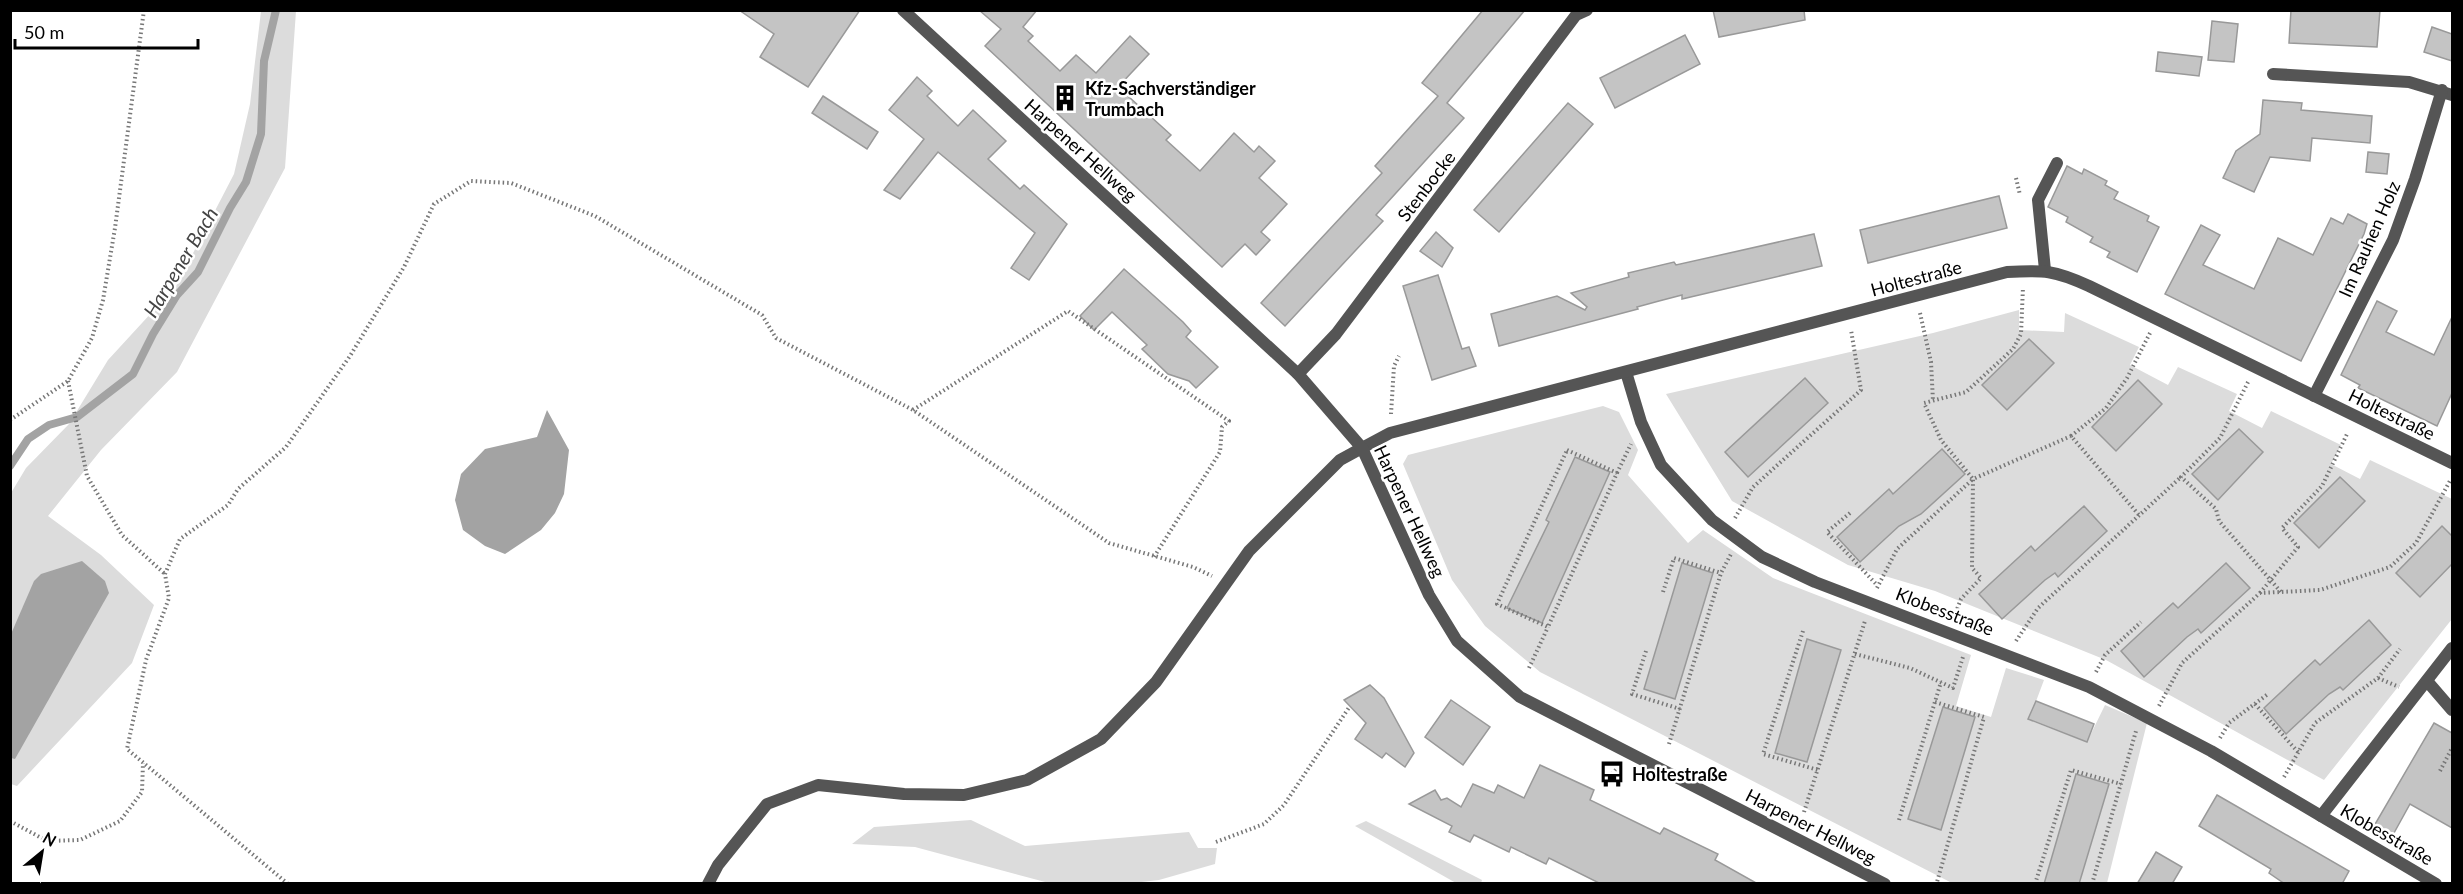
<svg xmlns="http://www.w3.org/2000/svg" width="2463" height="894" font-family="Lato,sans-serif">
<rect width="100%" height="100%" fill="#fff"/>
<g fill="#dcdcdc">
<path d="M261 11H296L285 168 177 372 101 450 48 516 101 555 154 605 132 663 17 786 11 784V493L26 468 69 424 108 360 176 286 234 174 250 104Z"/>
<path d="M2019 310V330L2064 332 2065 313 2139 347 2130 365 2168 385 2178 367 2237 394 2229 411 2262 428 2271 411 2341 445 2331 464 2360 479 2370 460 2452 499V619L2324 780 2106 660 1935 591 1848 565 1732 501 1666 394 1933 333Z"/>
<path d="M1603 406 1619 412 1638 450 1628 475 1688 543 1703 530 1773 578 1971 655 1956 706 1991 717 2006 668 2044 680 2029 720 2087 742 2105 705 2147 723 2107 883H1952L1540 672 1485 626 1452 580 1403 464 1408 455Z"/>
<path d="M971 820 1025 846 1189 832 1198 848H1217L1215 864 1159 880 1133 883H1049L915 847 852 844 874 827Z"/>
<path d="M1366 821 1482 880 1481 883H1456L1355 826Z"/>
</g>
<g fill="#a3a3a3">
<path d="M547 410 569 450 564 494 555 513 541 530 505 554 485 546 463 530 455 500 461 474 485 449 537 437Z"/>
<path d="M82 561 105 581 109 593 15 759 11 758V634L34 581 41 574Z"/>
</g>
<g fill="none" stroke-linecap="round" stroke-linejoin="round">
<path stroke="#a3a3a3" stroke-width="8" d="M10 466 28 439 49 425 77 417 133 374 153 334 177 295 198 272 230 208 246 182 261 134 264 61 276 10"/>
</g>
<g fill="#c4c4c4" stroke="#999" stroke-width="1.5">
<path d="M739 10H860L808 87 760 57 774 34Z"/>
<path d="M979 10H1037L1023 27 1033 36 1028 41 1060 71 1076 55 1096 73 1130 36 1149 54 1118 87 1171 135 1166 140 1200 171 1234 133 1254 152 1259 146 1275 161 1259 178 1287 204 1261 232 1270 240 1256 255 1245 244 1222 267 985 46 1001 29Z"/>
<path d="M1483 10H1525L1447 103 1464 118 1376 215 1383 221 1285 326 1261 303 1382 173 1375 166 1438 96 1422 83Z"/>
<path d="M1713 10H1804L1805 20 1719 37Z"/>
<path d="M2291 10H2380L2377 47 2289 43Z"/>
<path d="M2212 21 2238 24 2234 62 2208 60Z"/>
<path d="M2432 27 2452 34V61L2424 52Z"/>
<path d="M1685 35 1700 64 1615 108 1600 78Z"/>
<path d="M2158 52 2202 57 2199 76 2156 71Z"/>
<path d="M917 77 932 91 927 96 958 126 973 110 1006 141 988 159 1020 189 1024 185 1067 224 1029 280 1011 268 1035 233 938 152 900 199 884 190 924 139 889 110Z"/>
<path d="M823 96 878 132 867 149 812 113Z"/>
<path d="M2263 100 2302 103 2301 110 2372 116 2370 143 2312 138 2310 161 2270 157 2254 192 2223 178 2236 151 2260 134Z"/>
<path d="M1568 103 1593 124 1499 232 1474 210Z"/>
<path d="M2368 152 2389 154 2387 174 2366 172Z"/>
<path d="M2067 166 2082 174 2084 169 2107 181 2105 185 2118 192 2114 199 2149 216 2147 221 2159 227 2137 272 2107 257 2110 252 2090 242 2093 237 2066 222 2068 217 2048 207Z"/>
<path d="M1999 196 2007 228 1868 263 1860 230Z"/>
<path d="M2348 214 2367 224 2364 234 2301 361 2165 294 2201 225 2220 235 2203 265 2254 289 2278 238 2313 255 2331 218 2343 224Z"/>
<path d="M1436 232 1453 248 1442 267 1420 251Z"/>
<path d="M1814 234 1822 266 1682 299V295L1659 301 1637 307 1638 309 1499 346 1491 314 1557 296 1585 310 1587 307 1571 293 1629 277 1628 273 1674 262 1676 265Z"/>
<path d="M1124 269 1183 322 1191 331 1186 337 1218 367 1196 388 1189 381 1168 374 1142 349 1147 345 1112 312 1094 330 1080 316Z"/>
<path d="M1438 275 1462 349 1469 347 1476 366 1432 380 1403 286Z"/>
<path d="M2377 301 2397 311 2386 332 2434 355 2452 317V393L2437 426 2358 388 2360 385 2341 375Z"/>
<path d="M2029 339 2054 363 2007 410 1982 385Z"/>
<path d="M1805 378 1828 403 1748 477 1725 452Z"/>
<path d="M2138 380 2162 404 2116 451 2092 427Z"/>
<path d="M2239 429 2263 452 2218 500 2192 474Z"/>
<path d="M1942 449 1965 474 1921 514 1899 526 1860 562 1837 537 1889 489 1893 494Z"/>
<path d="M1575 457 1610 472 1542 623 1507 608 1549 522 1546 520Z"/>
<path d="M2340 477 2365 501 2319 548 2294 523Z"/>
<path d="M2084 506 2107 531 2058 577 2055 573 2045 580 2002 619 1979 594 2031 546 2035 551Z"/>
<path d="M2442 526 2452 536V564L2420 597 2396 573Z"/>
<path d="M1682 563 1713 573 1675 699 1644 689Z"/>
<path d="M2226 563 2250 588 2201 633 2198 629 2187 637 2144 677 2121 651 2173 603 2178 608Z"/>
<path d="M2369 620 2391 645 2343 690 2340 687 2329 694 2286 734 2264 708 2315 660 2320 665Z"/>
<path d="M1807 639 1841 650 1807 762 1775 753Z"/>
<path d="M1370 685 1384 698 1414 753 1405 767 1386 753 1382 758 1355 739 1366 723 1344 700Z"/>
<path d="M1451 700 1490 727 1463 765 1425 737Z"/>
<path d="M2036 701 2094 724 2087 742 2028 719Z"/>
<path d="M1943 707 1975 717 1941 830 1908 819Z"/>
<path d="M2434 723 2452 733V828L2410 804 2389 842 2374 833V826Z"/>
<path d="M1540 765 1594 790 1590 800 1660 834 1664 828 1718 854 1715 860 1758 884H1601L1549 858 1546 864 1511 847 1509 852 1474 835 1470 842 1449 832 1452 826 1409 804 1435 790 1441 800 1447 798 1461 807 1473 784 1494 793 1498 785 1524 798Z"/>
<path d="M2076 774 2109 784 2079 884H2044Z"/>
<path d="M2217 795 2349 871 2342 884H2285L2269 873 2271 869 2199 826Z"/>
<path d="M2156 852 2182 867 2172 884H2137Z"/>
</g>
<g fill="none" stroke-linecap="round" stroke-linejoin="round">
<g stroke="#777" stroke-width="4" stroke-dasharray="1.5 3" stroke-linecap="butt">
<path d="M2016 178 2020 195"/>
<path d="M1920 313 1931 362 1933 401"/>
<path d="M68 381 87 476 122 535 165 574"/>
<path d="M2248 382 2220 438 2181 477 2216 509 2219 521 2281 592"/>
<path d="M913 410 1068 311 1229 421 1222 427 1220 452 1154 557"/>
<path d="M1391 414 1394 366 1399 356"/>
<path d="M10 420 68 381 92 338 103 300 115 228 144 10"/>
<path d="M2071 436 2106 408 2127 378 2150 333"/>
<path d="M1567 450 1617 473 1548 627 1497 604Z"/>
<path d="M1617 473 1631 444"/>
<path d="M1850 513 1827 532 1877 585"/>
<path d="M1735 518 1753 487 1861 390 1851 330"/>
<path d="M1877 588 1897 549 1973 479 1941 440 1924 403 1966 392 2013 349 2021 334 2023 287"/>
<path d="M1663 592 1674 558 1721 573"/>
<path d="M2260 593 2298 547 2282 528 2322 486 2348 432"/>
<path d="M1954 617 1961 599 1981 578 1972 568 1973 479 2071 436 2139 515"/>
<path d="M1803 631 1763 754 1818 770"/>
<path d="M2016 641 2038 608 2181 477"/>
<path d="M1646 651 1632 694 1680 709"/>
<path d="M1855 654 1910 668 1953 688 1963 657"/>
<path d="M1529 668 1548 627"/>
<path d="M2096 672 2105 655 2141 622"/>
<path d="M2378 678 2399 687"/>
<path d="M1935 702 1984 717 1937 882"/>
<path d="M2255 704 2298 752"/>
<path d="M2159 706 2182 663 2260 593 2320 590 2390 567 2416 543 2451 479"/>
<path d="M2220 738 2229 723 2268 694"/>
<path d="M1669 744 1721 573 1731 554"/>
<path d="M2440 771 2452 748"/>
<path d="M1612 774 1619 766"/>
<path d="M2284 777 2315 723 2378 678 2400 649"/>
<path d="M1804 812 1865 621"/>
<path d="M1899 820 1941 682"/>
<path d="M10 821 47 841 80 840 120 821 142 792 143 763"/>
<path d="M1216 842 1264 824 1284 805 1350 706"/>
<path d="M288 884 127 749 146 660 169 598 165 574 180 539 228 505 238 489 286 447 350 356 404 267 434 204 471 181 511 183 595 216 762 315 776 338 913 410 1109 543 1193 567 1212 576"/>
<path d="M2035 884 2071 770 2121 784"/>
<path d="M2092 884 2136 731"/>
</g>
<g stroke="#555" stroke-width="12">
<path d="M2045 270 2038 200 2057 163"/>
<path d="M708 884 718 865 767 804 818 785 904 794 964 795 1027 780 1101 739 1156 682 1249 551 1340 460 1362 448"/>
</g>
<g stroke="#555" stroke-width="12">
<path d="M2273 74 2409 82 2452 95"/>
<path d="M1626 372 1641 422 1661 465 1712 520 1762 557 1815 582 2089 687 2211 751 2436 884"/>
<path d="M1298 374 1336 334 1576 15 1587 10"/>
<path d="M2314 396 2393 240 2415 179 2442 90"/>
<path d="M1362 448 1390 433 2007 272C2044 270 2054 270 2089 286L2452 463"/>
<path d="M2427 681 2452 710"/>
<path d="M2321 816 2452 648"/>
</g>
<path stroke="#555" stroke-width="12" d="M903 10 1298 374 1362 448 1429 595 1457 641 1520 697 1885 884"/>
</g>
<defs>
<g id="building-bare" transform="scale(2.07)"><path d="M-4-6H4V6H1V3H-1V6H-4ZM-2.5-4.3h1.7v1.8h-1.7ZM.8-4.3h1.7v1.8H.8ZM-2.5-1h1.7V.8h-1.7ZM.8-1h1.7V.8H.8Z" fill="#000" stroke="#fff" stroke-width="2.5" paint-order="stroke"/></g>
<g id="bus-bare" transform="scale(2.07)"><path d="M-5-6H5V4H4V6H2V4H-2V6H-4V4H-5ZM-3.5-4V0h7V-4ZM-3.5 1.2v1.5H-2V1.2ZM2 1.2v1.5H3.5V1.2Z" fill="#000" stroke="#fff" stroke-width="2.5" paint-order="stroke"/></g>
</defs>
<g fill-rule="evenodd">
<use href="#building-bare" x="1065" y="98"/>
<use href="#bus-bare" x="1612" y="774"/>
</g>
<g text-anchor="middle" dominant-baseline="central" stroke-width="5" stroke-linejoin="round" paint-order="stroke">
<g font-size="18" font-weight="bold" fill="#000" stroke="#fff" text-anchor="start">
<text x="1085" y="88">Kfz-Sachverständiger<tspan x="1085" dy="21">Trumbach</tspan></text>
<text x="1632" y="774">Holtestraße</text>
</g>
<g font-size="18" fill="#000" stroke="#fff">
<text transform="translate(1081 150) rotate(42)">Harpener Hellweg</text>
<text transform="translate(1426 186) rotate(-53)">Stenbocke</text>
<text transform="translate(2369 239) rotate(-66)">Im Rauhen Holz</text>
<text transform="translate(1916 278) rotate(-15)">Holtestraße</text>
<text transform="translate(2392 414) rotate(26)">Holtestraße</text>
<text transform="translate(1410 511) rotate(65)">Harpener Hellweg</text>
<text transform="translate(1945 611) rotate(21)">Klobesstraße</text>
<text transform="translate(1811 826) rotate(27)">Harpener Hellweg</text>
<text transform="translate(2387 834) rotate(30)">Klobesstraße</text>
</g>
<g font-size="20" font-style="italic" fill="#444" stroke="#fff">
<text transform="translate(180 262) rotate(-59)">Harpener Bach</text>
</g>
</g>
<rect width="2463" height="894" fill="none" stroke="#000000" stroke-width="24"/>
<g transform="translate(42 852) rotate(30)" stroke="#ffffff" stroke-width="4.5" paint-order="stroke">
<path d="M0-4.5L10 22L0 15L-10 22Z" fill="#000000"/>
<text y="-9" font-size="16" font-weight="bold" text-anchor="middle" fill="#000000">N</text>
</g>
<path d="M15 39v9h183v-9" fill="none" stroke="#000000" stroke-width="3"/>
<text x="24" y="39" font-size="18" fill="#000000" stroke="#ffffff" stroke-width="4.5" paint-order="stroke">50 m</text>
</svg>
